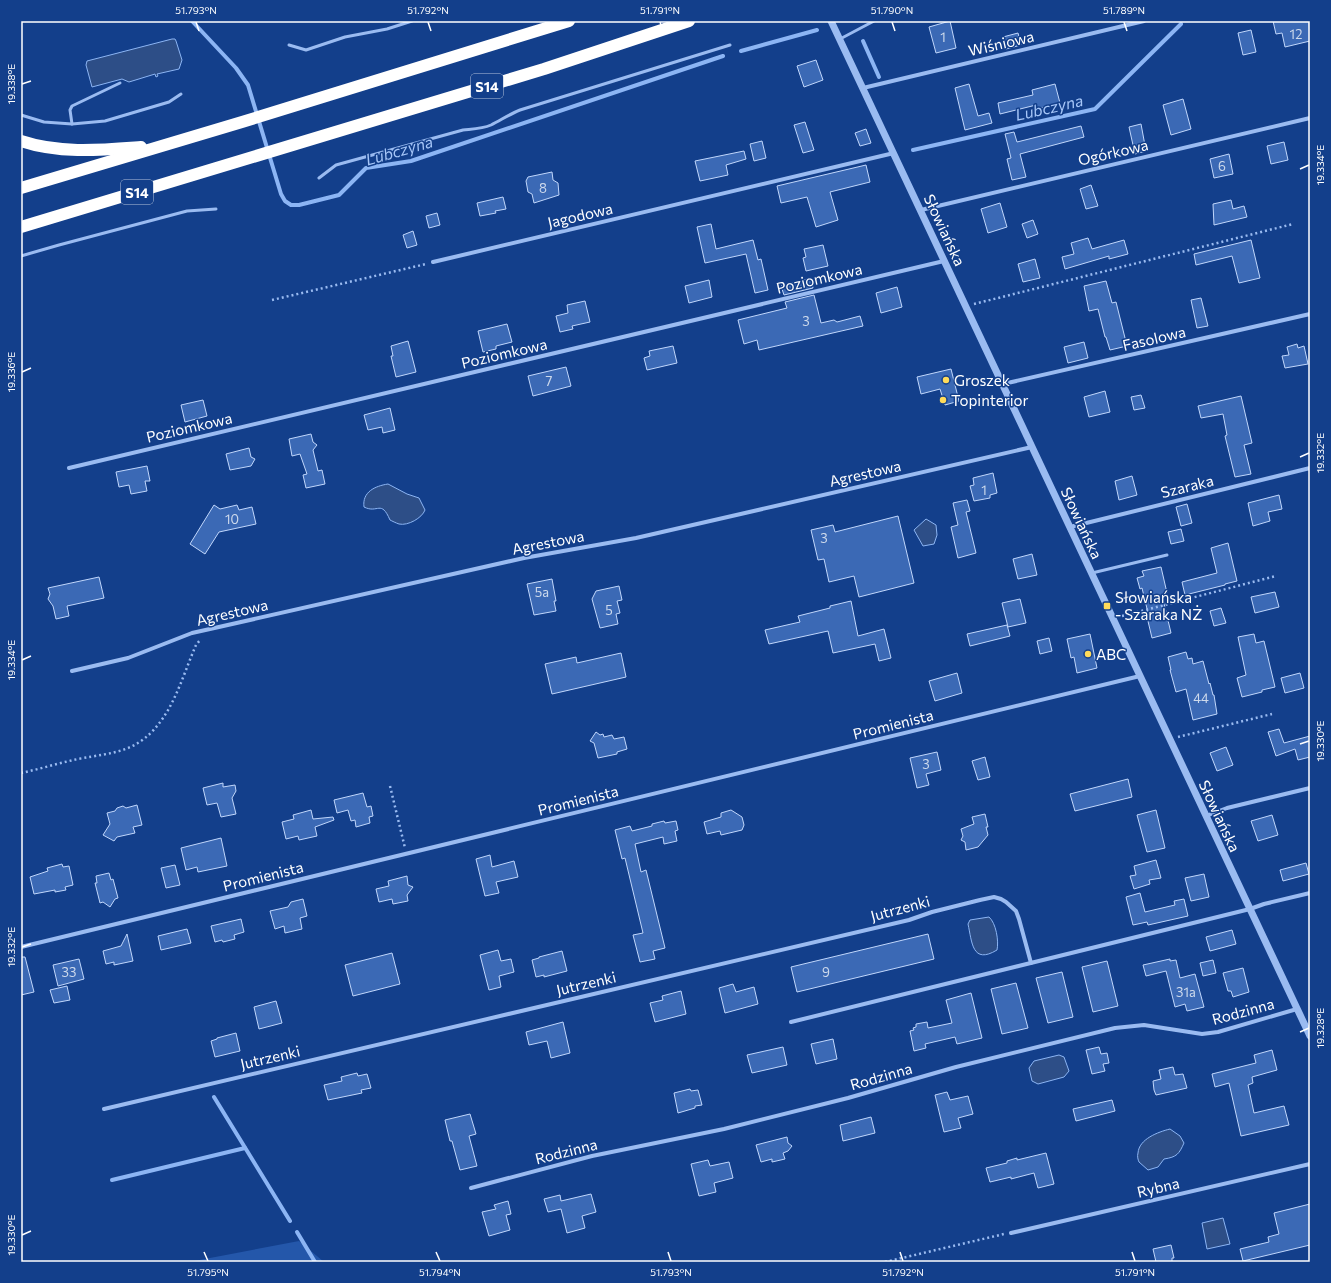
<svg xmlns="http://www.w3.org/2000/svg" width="1331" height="1283" font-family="Commissioner,sans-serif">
<rect width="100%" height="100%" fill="#133f8b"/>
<path fill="#2457aa" d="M299 1241 324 1262H189Z"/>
<g fill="#2d4e87" stroke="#8cb5f4">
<path d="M172 39H175L176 41 182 60 179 69 157 74 158 76 156 77 155 74 129 82 122 79 92 87 86 65 87 61Z"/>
<path d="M388 484 407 494 419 498 425 510C422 518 408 526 399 524 396 523 392 521 390 520 381 499 378 514 364 507 362 492 375 486 388 484Z"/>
<path d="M926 519 936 525 937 535 934 544 923 546 914 530Z"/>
<path d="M989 917C996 923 999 941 997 950 972 965 972 942 968 924L970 920Z"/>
<path d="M1059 1055 1064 1057 1069 1071 1064 1077 1038 1084 1032 1081 1029 1068 1034 1061Z"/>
<path d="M1170 1129 1180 1136 1184 1143C1179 1154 1177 1157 1164 1159L1158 1167 1148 1170 1139 1162C1138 1160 1137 1156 1138 1153 1139 1139 1158 1132 1170 1129Z"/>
<path d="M1223 1218 1230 1244 1207 1249 1202 1223Z"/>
</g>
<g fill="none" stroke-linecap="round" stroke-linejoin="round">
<g stroke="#8cb5f4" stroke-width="4">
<path d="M192 21 236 68 248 85 281 194 285 201 291 205H299L339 195 366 168 411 161 723 56"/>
<path d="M863 41 879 77"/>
<path d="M741 51 817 30"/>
<path d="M913 150 1095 109 1181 24"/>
<path d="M214 1097 290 1221"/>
<path d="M112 1180 245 1148"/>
<path d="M297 1232 315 1262"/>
</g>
</g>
<g fill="#3b69b5" stroke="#c1d7fc">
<path d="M950 21 956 48 936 53 929 27Z"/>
<path d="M1273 21H1309L1310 41 1285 47 1282 33 1276 34Z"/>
<path d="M1251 30 1256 52 1243 55 1238 33Z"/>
<path d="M1018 33 1021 45 1006 49 1003 37Z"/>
<path d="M816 60 823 80 804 87 797 66Z"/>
<path d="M969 84 978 116 989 113 992 123 965 130 955 88Z"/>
<path d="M1055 84 1060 103 1037 109 1036 105 1000 114 998 103 1033 95 1032 90Z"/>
<path d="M1183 99 1191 129 1171 135 1163 105Z"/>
<path d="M805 122 814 150 803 153 794 125Z"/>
<path d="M1141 124 1146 151 1135 154 1129 127Z"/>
<path d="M1081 126 1084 137 1020 154 1026 177 1012 180 1007 159 1011 158 1005 134 1014 132 1017 142Z"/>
<path d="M866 129 871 143 860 146 855 133Z"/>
<path d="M762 141 766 158 754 161 750 144Z"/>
<path d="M1284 142 1288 160 1271 164 1267 146Z"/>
<path d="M744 151 746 159 726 165 728 175 700 181 695 161Z"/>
<path d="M1229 154 1233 174 1214 178 1210 159Z"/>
<path d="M866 165 870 182 830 192 838 220 816 227 807 197 781 203 777 186Z"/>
<path d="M552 172 553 180 558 183 559 195 534 203 532 194 528 192 526 181 528 177Z"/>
<path d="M1091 185 1098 206 1086 209 1080 189Z"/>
<path d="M503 197 506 209 495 211 496 213 480 216 477 203Z"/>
<path d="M1231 200 1233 209 1244 206 1247 217 1214 225 1213 204Z"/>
<path d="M1000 203 1007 227 988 233 981 209Z"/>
<path d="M437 213 440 225 429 228 426 216Z"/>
<path d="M1033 220 1038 234 1027 238 1022 224Z"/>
<path d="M711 224 716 249 753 240 758 260 761 259 768 290 755 293 746 254 705 263 697 227Z"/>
<path d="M413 231 417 245 407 248 403 235Z"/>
<path d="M1088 238 1092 249 1124 240 1128 254 1109 259V256L1065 269 1062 257 1074 254 1071 243Z"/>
<path d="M1251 240 1260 278 1239 283 1232 256 1196 265 1194 254Z"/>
<path d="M823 245 828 266 806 271 803 258 806 257 804 249Z"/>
<path d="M1035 259 1040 278 1023 282 1018 264Z"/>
<path d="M811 278 813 288 784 295 781 286Z"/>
<path d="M709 280 712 297 689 303 685 286Z"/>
<path d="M1106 281 1112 303 1116 302 1127 346 1110 350 1106 337H1105L1098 309 1089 311 1084 286Z"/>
<path d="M897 287 902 307 881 313 876 293Z"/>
<path d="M814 295 821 323 834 320 837 322 860 316 863 326 759 350 757 340 744 344 738 320 787 308 785 302Z"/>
<path d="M1201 298 1208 326 1197 328 1191 300Z"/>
<path d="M585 301 590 322 572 326 573 329 560 332 556 316 568 313 567 305Z"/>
<path d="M507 324 512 342 496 346V349L483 352 478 331Z"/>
<path d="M408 341 416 372 396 377 391 356H393L391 346Z"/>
<path d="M1084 342 1088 358 1068 363 1064 347Z"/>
<path d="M1297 344 1298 348 1304 346 1308 364 1285 368 1282 356 1289 355 1287 347Z"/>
<path d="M673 346 677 363 647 370 644 358 650 356 649 351Z"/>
<path d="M566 367 571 386 533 396 528 376Z"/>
<path d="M951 369 959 401 945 405 940 389 921 394 917 377Z"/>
<path d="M1105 391 1110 412 1089 417 1084 397Z"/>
<path d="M1141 395 1145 408 1134 410 1131 397Z"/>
<path d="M1241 396 1252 443 1244 445 1251 474 1235 477 1225 436 1227 435 1223 414 1201 418 1198 406Z"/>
<path d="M203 400 207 416 185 422 181 405Z"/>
<path d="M390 408 395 430 383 433 382 427 368 430 364 415Z"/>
<path d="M311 434 313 442 317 445 313 450 318 471 322 470 325 484 306 488 303 475 307 474 300 454 292 456 289 439Z"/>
<path d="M249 448 251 457 255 459 251 466 230 470 226 454Z"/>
<path d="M147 466 150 481H145L147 491 131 494 129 485 119 487 116 472Z"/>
<path d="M993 473 997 493 990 495V498L974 501 970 486 974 485 973 478Z"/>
<path d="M1132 476 1137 495 1119 500 1115 481Z"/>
<path d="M1279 495 1282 509 1268 512 1270 521 1253 526 1248 503Z"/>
<path d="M967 500 970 511 966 512 976 553 958 558 951 527 958 525 953 503Z"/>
<path d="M1187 504 1192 523 1181 526 1176 507Z"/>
<path d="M214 505 220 509 237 505 239 510 252 507 256 524 219 532 205 554 190 544Z"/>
<path d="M898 516 914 583 859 597 854 576 829 582 824 559 818 560 811 530 833 525 835 532Z"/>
<path d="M1181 529 1184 541 1171 544 1168 532Z"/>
<path d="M1228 543 1237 581 1225 584V585L1185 595 1182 582 1217 573 1211 548Z"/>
<path d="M1032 554 1037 575 1018 579 1013 559Z"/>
<path d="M1161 567 1167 593 1162 595 1171 633 1152 638 1147 617H1149L1142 588 1140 589 1137 578 1144 576 1142 571Z"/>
<path d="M99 577 104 598 67 606 69 616 56 619 53 606 48 599 50 594 48 588Z"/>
<path d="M552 579 556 601H554L556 611 534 615 527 584Z"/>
<path d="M619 586 622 600 617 601 620 613 616 614 618 624 600 628 592 599 596 591Z"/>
<path d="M1275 592 1279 607 1255 613 1251 597Z"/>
<path d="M1020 599 1026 623 1008 627 1002 603Z"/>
<path d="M851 601 858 636 884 629 891 658 879 661 875 644 833 653 828 631 769 644 765 630 800 622 798 616 830 608V606Z"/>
<path d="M1221 608 1226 623 1214 626 1210 611Z"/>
<path d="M1007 625 1010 636 970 646 967 634Z"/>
<path d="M1090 634 1097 668 1077 673 1074 657 1071 658 1067 639Z"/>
<path d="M1254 634 1256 643 1264 641 1275 687 1262 690V692L1242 697 1237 678 1246 675 1238 637Z"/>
<path d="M1049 638 1052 651 1040 654 1037 641Z"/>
<path d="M1186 652 1188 659 1192 658 1193 664 1203 661 1209 684 1210 683 1213 695H1214L1217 714 1193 720 1186 689 1176 692 1170 670H1171L1168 657Z"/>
<path d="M621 653 626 677 552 694 545 664 576 657 577 663Z"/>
<path d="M957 673 962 693 935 701 929 681Z"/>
<path d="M1300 673 1304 688 1285 693 1281 678Z"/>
<path d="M1279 729 1284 743 1310 736V757L1298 760 1295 749 1276 756 1268 732Z"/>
<path d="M596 732 600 735 603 734 604 737 612 735 614 739 624 737 627 749 617 752V754L598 758 594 743 590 741Z"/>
<path d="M1226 747 1233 765 1217 771 1210 753Z"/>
<path d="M937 752 941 770 926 774 929 785 917 788 910 758Z"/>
<path d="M985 757 990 777 978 780 972 761Z"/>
<path d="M1128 779 1132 797 1075 811 1070 794Z"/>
<path d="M223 783V787L235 785 236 791 232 798 236 814 221 817 217 803 207 805 203 788Z"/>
<path d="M363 793 367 807 371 806 373 816 369 817 370 823 356 827 355 820 351 821 348 810 337 813 334 800Z"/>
<path d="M137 805 142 825 133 827 135 833 117 837 114 841 103 835 110 824 107 813 115 811 117 808 123 806 126 808Z"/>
<path d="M311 810 313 819 333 817 334 820 315 827 317 836 299 840 298 836 286 839 282 822 294 819 293 815Z"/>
<path d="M731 810 742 817 744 825 742 830 721 835 720 831 707 834 704 822 721 817V813Z"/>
<path d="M1156 810 1165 848 1147 852 1137 815Z"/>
<path d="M985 814 988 827H986L988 835 978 847 966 850 965 842 961 840 963 836 961 829 974 824 972 817Z"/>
<path d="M1272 815 1278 835 1258 841 1251 821Z"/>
<path d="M664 821 665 823 676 821 678 830 675 831 677 841 664 844 663 837 635 844 641 872 646 870 665 948 653 951 655 959 640 962 633 935 643 933 625 858 622 859 615 830 630 826 632 831 652 826V824Z"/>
<path d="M221 838 227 866 198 872 197 867 186 870 181 848Z"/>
<path d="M490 855 492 867 514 861 518 877 496 882 499 893 485 896 476 859Z"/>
<path d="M1156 860 1161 878 1149 880 1150 884 1134 889 1130 876 1136 875 1134 866Z"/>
<path d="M1306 863 1309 874 1283 881 1280 870Z"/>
<path d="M62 864 63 867 69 866 73 885 65 887 66 890 55 892V890L34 894 30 877 48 871 47 868Z"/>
<path d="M175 865 180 885 166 888 161 868Z"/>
<path d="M109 873 111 880 113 879 118 898 115 899 110 907 103 902 100 903 95 883H97L96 876Z"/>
<path d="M1204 874 1209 897 1191 901 1185 878Z"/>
<path d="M407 876 408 885 413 887 407 895 408 901 393 904 392 899 379 902 376 889 389 886 388 881Z"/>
<path d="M1140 893 1145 912 1175 905 1174 901 1184 899 1188 916 1148 925 1147 922 1133 925 1126 897Z"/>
<path d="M303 899 307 916 300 918 302 929 285 933 284 926 275 929 270 911 288 907 291 902Z"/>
<path d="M241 919 244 932 234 935 235 939 223 942 222 940 215 942 211 926Z"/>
<path d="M187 929 191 943 161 950 158 936Z"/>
<path d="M1232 930 1236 944 1210 951 1206 937Z"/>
<path d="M127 934 133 961 114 965V962L106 964 103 951 121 946Z"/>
<path d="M928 934 934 959 797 992 791 967Z"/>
<path d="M498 950 501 961 511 959 514 972 499 976 501 987 489 990 480 955Z"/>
<path d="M562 951 567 971 544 977V975L536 977 532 960 539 958V957Z"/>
<path d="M392 953 400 984 353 996 345 965Z"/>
<path d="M21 957H25L34 992 21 995Z"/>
<path d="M79 959 84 979 58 986 53 965Z"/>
<path d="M1170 959V961L1176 960 1180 978 1195 974 1204 1007 1187 1011 1185 1004 1175 1007 1166 971 1146 976 1143 965Z"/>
<path d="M1213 960 1216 973 1203 976 1200 963Z"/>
<path d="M1107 961 1118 1006 1093 1012 1082 967Z"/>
<path d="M1243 968 1249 992 1233 997 1231 991H1228L1223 973Z"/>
<path d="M1062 972 1073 1017 1048 1023 1036 978Z"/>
<path d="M1016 983 1028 1028 1002 1034 991 989Z"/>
<path d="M733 984 736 992 754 987 758 1004 725 1013 719 988Z"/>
<path d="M67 986 70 1000 54 1003 50 990Z"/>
<path d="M681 991 686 1014 655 1022 650 1003 663 1000 662 996Z"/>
<path d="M971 993 982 1038 957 1044 955 1037 925 1044 926 1048 914 1051 910 1031 914 1030 913 1028 916 1027V1024L927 1022 928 1028 952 1023 946 1000Z"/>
<path d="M276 1001 282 1023 259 1029 254 1007Z"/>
<path d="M563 1022 570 1053 551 1058 547 1041 529 1045 526 1032Z"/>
<path d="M236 1033 240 1051 215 1057 211 1041 217 1039V1038Z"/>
<path d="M833 1039 837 1059 816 1064 811 1044Z"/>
<path d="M783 1047 787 1065 752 1073 747 1055Z"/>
<path d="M1099 1047 1101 1054 1107 1053 1109 1063 1103 1064 1105 1071 1092 1074 1086 1050Z"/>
<path d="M1272 1050 1277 1070 1252 1077 1253 1083 1248 1085 1254 1113 1284 1106 1289 1125 1241 1136 1229 1083 1215 1087 1212 1074 1256 1063 1254 1055Z"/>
<path d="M1173 1067 1175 1075 1183 1074 1187 1088 1156 1095 1154 1090 1153 1081 1161 1079 1159 1070Z"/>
<path d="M357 1073 358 1076 367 1074 371 1088 361 1090 362 1093 328 1100 324 1085 342 1081 341 1077Z"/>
<path d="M690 1089 691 1091 698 1090 702 1105 695 1106V1108L678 1113 674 1093Z"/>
<path d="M947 1092 950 1100 968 1096 973 1114 958 1118 961 1128 944 1132 935 1095Z"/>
<path d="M1112 1100 1115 1111 1076 1121 1073 1109Z"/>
<path d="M470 1114 476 1134 469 1136 477 1166 460 1170 452 1141H450L445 1120Z"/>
<path d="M871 1117 875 1133 843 1141 840 1125Z"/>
<path d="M787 1137 788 1143 792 1146 788 1151 783 1153 785 1159 772 1162V1159L761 1162 756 1145Z"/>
<path d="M1046 1153 1054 1184 1038 1188 1034 1173 1011 1179V1177L990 1182 986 1168 1007 1163V1161L1017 1158V1160Z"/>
<path d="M708 1160 710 1166 729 1162 733 1178 714 1183 716 1192 699 1196 691 1164Z"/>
<path d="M591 1194 596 1212 582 1216 585 1228 567 1233 561 1209 548 1212 544 1199 560 1195 561 1201Z"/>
<path d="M508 1201 511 1214 506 1215 510 1230 489 1236 482 1212 496 1209 494 1205Z"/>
<path d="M1310 1204V1245L1243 1261 1240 1249 1269 1242 1268 1237 1279 1234 1274 1213Z"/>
<path d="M1171 1245 1174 1258H1172V1262H1156L1153 1249Z"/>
</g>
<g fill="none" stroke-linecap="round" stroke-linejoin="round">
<g stroke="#9abbf1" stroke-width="2.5" stroke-dasharray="2 3" stroke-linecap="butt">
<path d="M272 300 426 264"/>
<path d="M974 304 1293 224"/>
<path d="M1122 616 1276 576"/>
<path d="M1178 737 1272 714"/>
<path d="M21 773C40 769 59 763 78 759 115 752 139 753 163 718 177 698 186 668 196 645L200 640"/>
<path d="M390 786 405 848"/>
<path d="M885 1262 1004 1234"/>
</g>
<g stroke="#9abbf1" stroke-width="3">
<path d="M840 39 874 21"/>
<path d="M289 45 306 50 345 37 387 29 412 21"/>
<path d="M21 115 44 122 72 124 105 121 169 102 181 94"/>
<path d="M72 124 70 110 72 106 120 83"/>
<path d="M319 178 336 165 463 130C472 129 482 129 491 125 501 120 510 114 520 110L730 45"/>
<path d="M21 256 59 245 187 211 216 209"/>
<path d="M1092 573 1167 555"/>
</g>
<g stroke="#9abbf1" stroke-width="4">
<path d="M863 88 1144 21"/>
<path d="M921 210 1310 118"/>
<path d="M433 262 894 153"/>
<path d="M1003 384 1310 314"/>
<path d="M69 468 944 261"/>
<path d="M1070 527 1310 468"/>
<path d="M72 671 128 658 192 633 210 629 524 558 636 538 1032 447"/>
<path d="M1206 816 1227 808 1310 788"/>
<path d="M21 947 1140 676"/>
<path d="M791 1022 1250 909 1264 904 1310 893"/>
<path d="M104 1109 909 920 932 912 980 900 994 897 1001 899 1006 902 1016 911 1019 919 1031 963"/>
<path d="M471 1188 592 1156 724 1129 848 1098 956 1067 1115 1028 1144 1025 1202 1034 1218 1032 1297 1009"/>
<path d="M1011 1233 1310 1164"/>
</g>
<path stroke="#9abbf1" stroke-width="7" d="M831 21 1310 1036"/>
<g stroke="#fff" stroke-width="12">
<path d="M21 141C60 154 101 150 141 147"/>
<path d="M21 188 242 122 569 21"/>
<path d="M21 227 544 69 689 21"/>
</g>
</g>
<path fill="none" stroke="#fff" stroke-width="1.5" d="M196 22 199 31M428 22 431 31M660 22 663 31M892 22 895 31M1124 22 1127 31M22 84 31 81M1300 169 1309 165M22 372 31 368M1300 457 1309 453M22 660 31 656M1300 744 1309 741M22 947 31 944M1300 1032 1309 1028M22 1235 31 1231M204 1252 208 1261M436 1252 440 1261M668 1252 671 1261M900 1252 903 1261M1132 1252 1135 1261"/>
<g fill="#ffdb5a" stroke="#133f8b" stroke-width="1.5">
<circle cx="946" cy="380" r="4"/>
<circle cx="943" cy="400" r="4"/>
<rect x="1103" y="602" width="8" height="8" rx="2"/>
<circle cx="1088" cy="654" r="4"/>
</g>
<g text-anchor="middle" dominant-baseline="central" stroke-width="3" stroke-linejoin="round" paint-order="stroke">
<g font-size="13" fill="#cedaec">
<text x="1296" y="34">12</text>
<text x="943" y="37">1</text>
<text x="1222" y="166">6</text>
<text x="543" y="188">8</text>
<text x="806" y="321">3</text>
<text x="549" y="381">7</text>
<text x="984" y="490">1</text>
<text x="232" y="519">10</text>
<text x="824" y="538">3</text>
<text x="542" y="592">5a</text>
<text x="609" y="610">5</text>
<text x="1201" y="698">44</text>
<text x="926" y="764">3</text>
<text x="69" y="972">33</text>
<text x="826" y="972">9</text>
<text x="1186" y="992">31a</text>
</g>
<g fill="#133f8b" stroke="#b8c5dc" stroke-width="1">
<rect x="471" y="74" width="32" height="24" rx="3"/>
<rect x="121" y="180" width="32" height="24" rx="3"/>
</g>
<g font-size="14" font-weight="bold" fill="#fff">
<text x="487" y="86">S14</text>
<text x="137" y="192">S14</text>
</g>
<g font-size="15" fill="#fff" stroke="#133f8b">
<text transform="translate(1001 43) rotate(-13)">Wiśniowa</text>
<text transform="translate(1113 152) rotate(-13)">Ogórkowa</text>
<text transform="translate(580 215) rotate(-13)">Jagodowa</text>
<text transform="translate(945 230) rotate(65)">Słowiańska</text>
<text transform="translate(819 278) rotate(-13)">Poziomkowa</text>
<text transform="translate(1154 338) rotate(-13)">Fasolowa</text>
<text transform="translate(504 353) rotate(-13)">Poziomkowa</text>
<text transform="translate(189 427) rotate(-13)">Poziomkowa</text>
<text transform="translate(865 473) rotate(-13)">Agrestowa</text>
<text transform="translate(1187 486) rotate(-14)">Szaraka</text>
<text transform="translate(1082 523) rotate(65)">Słowiańska</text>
<text transform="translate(548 542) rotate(-11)">Agrestowa</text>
<text transform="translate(232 612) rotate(-13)">Agrestowa</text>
<text transform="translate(893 724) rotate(-14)">Promienista</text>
<text transform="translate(578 800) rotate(-14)">Promienista</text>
<text transform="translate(1220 816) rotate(65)">Słowiańska</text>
<text transform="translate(263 876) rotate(-14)">Promienista</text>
<text transform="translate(900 908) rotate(-15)">Jutrzenki</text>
<text transform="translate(586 983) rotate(-13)">Jutrzenki</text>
<text transform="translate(1243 1011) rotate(-15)">Rodzinna</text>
<text transform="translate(270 1057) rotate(-13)">Jutrzenki</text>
<text transform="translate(881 1076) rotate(-16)">Rodzinna</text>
<text transform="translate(566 1151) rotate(-14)">Rodzinna</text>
<text transform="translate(1158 1187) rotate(-13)">Rybna</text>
</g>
<g font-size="15" fill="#fff" stroke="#133f8b" text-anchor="start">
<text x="954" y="380">Groszek</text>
<text x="951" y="400">Topinterior</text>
<text x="1115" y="597">Słowiańska<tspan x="1115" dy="17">- Szaraka NŻ</tspan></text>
<text x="1096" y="654">ABC</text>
</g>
<g font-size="16" font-style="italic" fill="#a6c6f8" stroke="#133f8b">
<text transform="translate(1049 107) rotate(-13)">Lubczyna</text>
<text transform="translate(399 150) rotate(-16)">Lubczyna</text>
</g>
</g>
<rect width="1331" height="1283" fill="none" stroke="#133f8b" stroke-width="44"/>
<rect x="22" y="22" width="1287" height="1239" fill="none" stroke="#fff" stroke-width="1.5"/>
<g font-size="10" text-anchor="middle" fill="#fff">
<text x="196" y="14">51.793°N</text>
<text x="428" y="14">51.792°N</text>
<text x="660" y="14">51.791°N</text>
<text x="892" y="14">51.790°N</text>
<text x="1124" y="14">51.789°N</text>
<text transform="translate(11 84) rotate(-90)" y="4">19.338°E</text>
<text transform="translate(1320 165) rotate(-90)" y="4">19.334°E</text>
<text transform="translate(11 372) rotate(-90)" y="4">19.336°E</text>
<text transform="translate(1320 453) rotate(-90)" y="4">19.332°E</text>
<text transform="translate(11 660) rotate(-90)" y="4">19.334°E</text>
<text transform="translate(1320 741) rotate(-90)" y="4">19.330°E</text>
<text transform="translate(11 947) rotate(-90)" y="4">19.332°E</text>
<text transform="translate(1320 1028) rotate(-90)" y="4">19.328°E</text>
<text transform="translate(11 1235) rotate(-90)" y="4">19.330°E</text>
<text x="208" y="1276">51.795°N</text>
<text x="440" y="1276">51.794°N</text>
<text x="671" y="1276">51.793°N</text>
<text x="903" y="1276">51.792°N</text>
<text x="1135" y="1276">51.791°N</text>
</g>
</svg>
